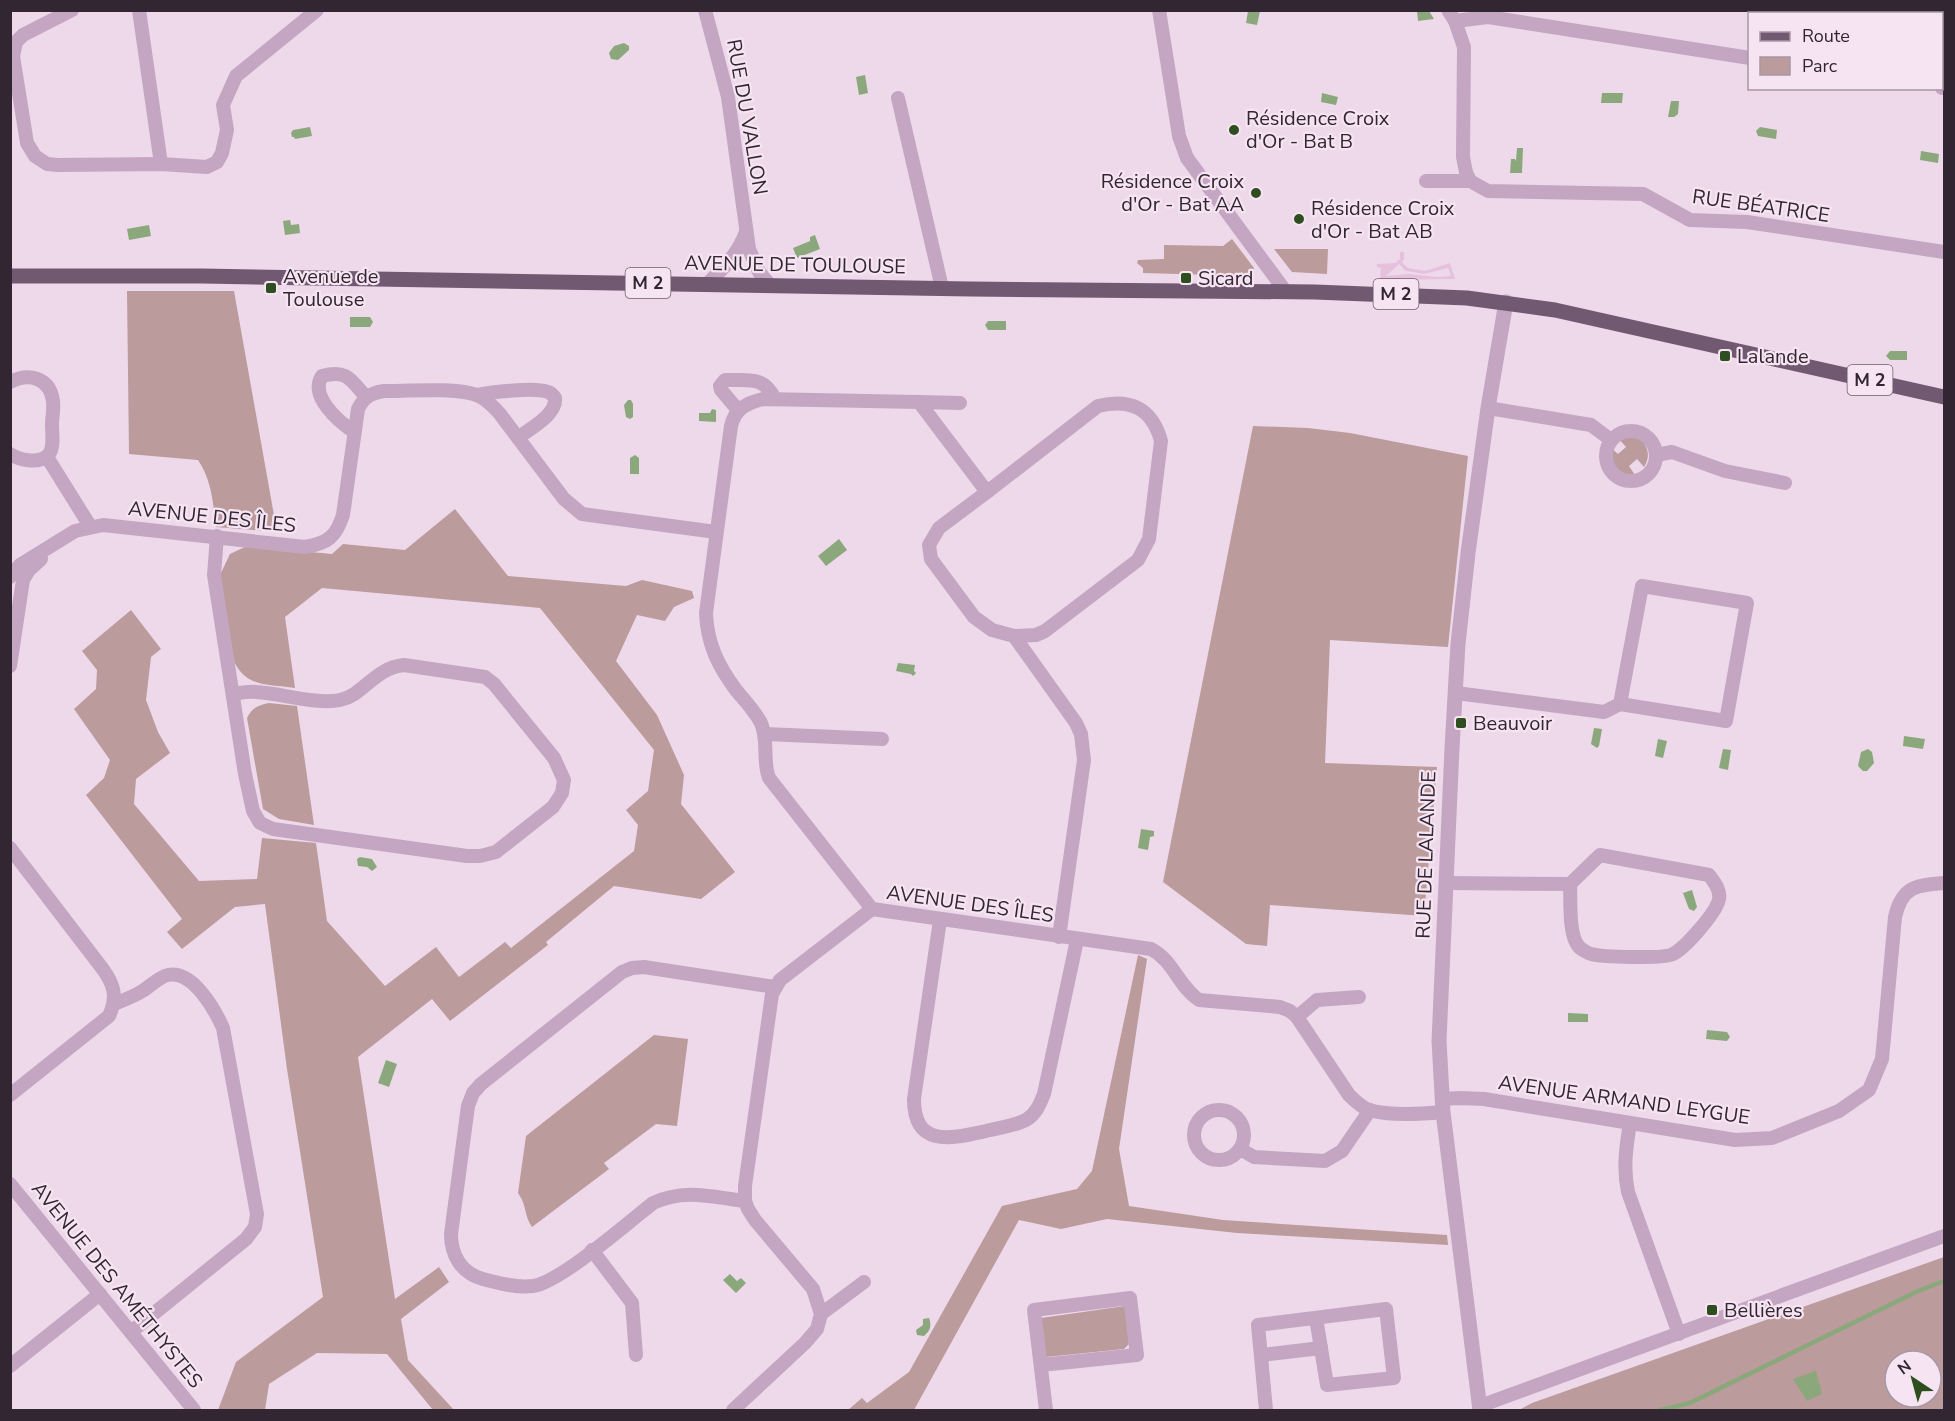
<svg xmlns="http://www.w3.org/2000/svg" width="1955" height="1421" font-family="'Nunito Sans',sans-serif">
<rect width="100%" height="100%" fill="#eed9eb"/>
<g fill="#bb9b9c" fill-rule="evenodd">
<path d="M1232 239 1254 268 1250 276 1143 273V268L1137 263 1138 260 1164 259V245L1223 246Z"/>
<path d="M1274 249H1328L1327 274 1292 272Z"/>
<path d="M127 291H234L277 532 216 527C213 503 212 481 198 460L129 454Z"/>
<path d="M1253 426 1308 428 1350 433 1468 456 1448 647 1330 640 1325 763 1437 767 1424 916 1270 905 1267 946 1246 944 1163 882Z"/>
<path d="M1627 434 1642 440C1649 450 1650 457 1644 467L1637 459 1629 466 1635 475C1618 477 1604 465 1610 447L1618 454 1626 447 1618 438Z"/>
<path d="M455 509 508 576 626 586 642 580 692 591 694 598 674 607 665 621 637 615 616 661 657 715 684 775 681 804 735 872 701 899 614 886 546 942 548 945 450 1021 432 999 358 1057 395 1299 439 1267 449 1282 401 1319 408 1360 454 1410H433L387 1354 317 1353 269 1384 265 1410H218L236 1362 323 1297 287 1069 265 904 235 907 182 949 167 932 182 919 86 795 104 778 110 760 74 709 96 689 97 670 82 651 131 610 161 649 151 657 146 700 158 732 170 753 136 779 134 804 199 881 257 879 262 838 316 843 327 921 385 986 436 947 459 977 505 942 511 948 634 851 638 825 626 810 648 791 654 750 540 608 322 588 285 617 295 688C268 684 245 688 233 659L220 575 230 554 247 546 332 554 343 544 405 550Z"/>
<path d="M269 703 297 706 314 825 279 819 263 809 247 718C252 708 258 705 269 703Z"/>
<path d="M1138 955 1147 959 1119 1149 1129 1206 1223 1220 1447 1235 1448 1245 1237 1233 1107 1219 1061 1229 1019 1220 914 1410H848L862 1398 867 1403 909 1372 1002 1206 1077 1189 1092 1171Z"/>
<path d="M654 1035 688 1039 677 1126 656 1124 604 1163 609 1169 532 1227C524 1216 527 1205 518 1193L526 1136Z"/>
<path d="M1944 1257V1410H1519L1532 1403ZM1895 1361H1931V1397H1895Z"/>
<path d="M1125 1306 1129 1344 1124 1349 1046 1357 1041 1318Z"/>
</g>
<path fill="#e5c1de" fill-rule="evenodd" d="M1400 252H1404V259L1402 262 1408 268 1425 271 1450 263 1455 279 1380 280 1381 268 1377 267V264L1395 263 1400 259ZM1399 264 1406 271 1424 274 1448 268 1451 276 1437 277 1408 274 1386 276Z"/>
<g fill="#8aa87b">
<path d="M1248 11H1260L1257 25 1246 23Z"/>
<path d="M1417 11H1429L1434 19 1418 21Z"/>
<path d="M624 43 629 46V50L618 60 611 59 609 53 614 46Z"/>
<path d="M865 75 868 93 859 95 856 77Z"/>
<path d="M1322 93 1338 97 1336 105 1321 102Z"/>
<path d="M1602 93H1623L1622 103H1601Z"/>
<path d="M1671 101H1679L1678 114 1674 117H1668Z"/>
<path d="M310 127 312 136 295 139 294 137H292L291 133 293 130Z"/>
<path d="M1760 127 1777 130 1776 139 1758 136 1756 131Z"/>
<path d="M1517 148H1523L1522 173H1510L1511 159H1515L1516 161Z"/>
<path d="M1921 151 1939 154 1938 163 1920 160Z"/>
<path d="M290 220 291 225 299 224 300 233 285 235 283 221Z"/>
<path d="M149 225 151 236 129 240 127 229Z"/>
<path d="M815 235 820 249 797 258 793 248 810 241V237Z"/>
<path d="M350 317H370L373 322 370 327H350Z"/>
<path d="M988 321H1006V330H988L985 325Z"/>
<path d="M1890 351H1907V360H1890L1886 356Z"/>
<path d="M628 400H631L633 404V417L630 419 626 417 624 405Z"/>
<path d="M712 409 716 410V422L699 421V413H710Z"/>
<path d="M635 455 639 458V474H630V458Z"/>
<path d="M839 539 847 550 826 566 818 556Z"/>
<path d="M898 663 915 665 914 671 916 673 913 676 911 674 896 671Z"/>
<path d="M1594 728 1602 729 1599 746 1597 748 1591 744Z"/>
<path d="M1904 736 1925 739 1923 749 1903 746Z"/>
<path d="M1658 739 1667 741 1663 758 1655 756Z"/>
<path d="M1723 749 1731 750 1728 770 1719 768Z"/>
<path d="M1868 749 1872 752 1874 763 1867 771H1863L1858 766 1861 752Z"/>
<path d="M1141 829 1154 831V836L1150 837 1148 850 1138 848Z"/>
<path d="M360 857 372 859 377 867 372 871 367 867 358 866 357 859Z"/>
<path d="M1692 890 1697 907 1694 911 1689 909 1683 893Z"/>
<path d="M1568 1013 1588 1014V1022H1568Z"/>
<path d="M1707 1030 1727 1032 1730 1037 1727 1041 1706 1039Z"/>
<path d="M386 1060 397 1064 389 1087 378 1083Z"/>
<path d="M730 1274 737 1281 741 1278 746 1283 736 1293 723 1280Z"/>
<path d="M929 1318C932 1326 930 1331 924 1336L917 1335 916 1330 923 1325V1319Z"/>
<path d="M1816 1371 1822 1394 1807 1401 1793 1379Z"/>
</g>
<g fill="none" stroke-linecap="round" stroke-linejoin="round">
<path stroke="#8aa87b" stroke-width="4.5" d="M1660 1410 1690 1403 1918 1291 1944 1281"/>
<g stroke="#c4a6c2" stroke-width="14">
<path d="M72 10 23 35 16 42 13 56 27 143 35 156 47 164 58 165 161 164 207 167 217 162 222 153 227 130 223 105 236 76 317 10"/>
<path d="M139 10 161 164"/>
<path d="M705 10 728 97 749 249 759 272 770 285"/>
<path d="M1159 10 1179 136 1187 158 1286 292"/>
<path d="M1448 10 1455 21 1464 47 1463 157 1466 172 1470 181"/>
<path d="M1455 21 1488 17 1750 58"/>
<path d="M1942 88H1944"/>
<path d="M898 98 942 288"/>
<path d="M1426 181H1470L1488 191 1643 194 1690 220 1747 222 1944 252"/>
<path d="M707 284C724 268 738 254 746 232"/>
<path d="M10 382C29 372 50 378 53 401 54 409 52 417 52 425 52 434 55 450 47 456 38 464 19 460 10 454"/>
<path d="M477 395C492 392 535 387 548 392 551 393 553 395 555 398 557 415 530 428 518 438"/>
<path d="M919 402 960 403"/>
<path d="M1488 408 1591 425 1611 440"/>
<path d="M738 410 721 390 720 386 725 380C749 381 763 375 775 399"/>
<circle cx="1631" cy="456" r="25"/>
<path d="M354 432C338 421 309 396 322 376 347 369 351 380 366 397"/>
<path d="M1656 455 1672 452 1725 471 1785 483"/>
<path d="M47 457 90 526"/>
<path d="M987 492 939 528 929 545 931 559 974 617 992 630 1014 636 1076 723 1081 734 1084 760 1059 937"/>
<path d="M217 536 214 575 245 774 253 811 260 823 273 829 467 856H480L496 852 553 807 562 793 564 780 554 758 494 684 485 677 404 665C374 668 364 695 340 700 317 705 280 693 256 692 248 691 240 693 233 694"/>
<path d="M10 577 20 565 75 531 103 525 305 547C328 543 336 537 343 515L358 409C364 397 371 393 384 391 407 391 459 387 479 396 487 400 494 407 500 414L564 499 582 514 716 532"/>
<path d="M1014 636 1036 635 1045 631 1138 560 1149 539 1161 441C1152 408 1130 398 1098 406L987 492 919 402 763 399C746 403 735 409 731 426L706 613C707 643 718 666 736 690 745 701 755 711 761 723 769 741 762 760 769 778L872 909 1151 949C1173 960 1179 987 1199 1000L1280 1007 1290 1011 1297 1017 1349 1095C1355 1101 1361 1107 1369 1110 1390 1116 1422 1114 1443 1112"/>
<path d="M10 666 23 580 29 570 41 559"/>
<path d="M1456 693 1604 712 1620 704 1726 721 1747 603 1642 586 1620 704"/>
<path d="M765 734 882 739"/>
<path d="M10 848 102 968C114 984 118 997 109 1016L10 1095"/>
<path d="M1447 883 1570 884C1571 900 1568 935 1579 947 1581 949 1587 953 1591 954 1602 957 1664 959 1673 954 1685 948 1717 912 1719 899 1721 890 1714 882 1709 875L1600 855 1570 884"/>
<path d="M940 920 914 1099C914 1149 953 1138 986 1131 998 1128 1014 1126 1026 1120 1036 1114 1040 1104 1044 1094L1077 940"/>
<path d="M114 1004C124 1000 135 996 144 990 152 985 159 977 168 975 193 970 215 1010 223 1028L257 1214 255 1227 246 1239 131 1332"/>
<path d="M1297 1017 1317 1000 1359 997"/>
<path d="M1442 1099 1460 1098 1484 1099 1735 1140 1772 1138 1839 1111 1869 1090 1882 1059 1895 917C1902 886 1917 885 1944 883"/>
<circle cx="1219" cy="1135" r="25"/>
<path d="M1630 1123C1626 1147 1623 1169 1628 1192L1679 1334"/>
<path d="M1240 1149 1254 1157 1325 1161 1342 1151 1370 1110"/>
<path d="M10 1184 194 1410"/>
<path d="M745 1201C712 1197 685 1188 653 1203 629 1222 559 1283 533 1286 517 1288 498 1283 483 1279 461 1273 451 1255 451 1234L468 1106 473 1093 481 1084 622 972 632 968 644 967 775 987"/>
<path d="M592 1250 632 1303 636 1355"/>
<path d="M821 1314 864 1282"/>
<path d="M1261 1355 1321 1348"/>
<path d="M1041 1365 1137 1355 1130 1298 1034 1310 1046 1410"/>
<path d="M10 1366 100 1294"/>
<path d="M1480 1406 1944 1236"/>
<path d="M733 1410 805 1343 817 1329 821 1314 813 1289 755 1220 748 1209 745 1201V1186L772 994 780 980 872 909"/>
<path d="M1266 1410 1258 1325 1386 1309 1394 1378 1327 1385 1316 1318"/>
</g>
<path stroke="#c4a6c2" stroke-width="15" d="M1480 1410 1443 1112 1439 1041 1452 748 1458 644 1468 553 1488 408 1506 302"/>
<path stroke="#715972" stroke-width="15" d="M10 276H202L970 289 1315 292 1467 298 1555 310 1944 397"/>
</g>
<g fill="#2f4e20" stroke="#f6e4f3" stroke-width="2">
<circle cx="1234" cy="130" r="6"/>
<circle cx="1256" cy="193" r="6"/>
<circle cx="1299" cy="219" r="6"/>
<rect x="1180" y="272" width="12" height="12" rx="3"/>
<rect x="265" y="282" width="12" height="12" rx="3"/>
<rect x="1719" y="350" width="12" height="12" rx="3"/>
<rect x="1455" y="717" width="12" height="12" rx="3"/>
<rect x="1706" y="1304" width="12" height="12" rx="3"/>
</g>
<g text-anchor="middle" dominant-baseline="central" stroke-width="4.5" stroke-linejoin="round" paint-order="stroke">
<g fill="#f6e4f3" stroke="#6c5f6c" stroke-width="1.5">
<rect x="625.5" y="268" width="45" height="30" rx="4.5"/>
<rect x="1373.5" y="279" width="45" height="30" rx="4.5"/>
<rect x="1847.5" y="365" width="45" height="30" rx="4.5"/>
</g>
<g font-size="18" font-weight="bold" fill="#312632">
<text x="648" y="283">M 2</text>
<text x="1396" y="294">M 2</text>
<text x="1870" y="380">M 2</text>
</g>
<g font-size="20" fill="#312632" stroke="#f6e4f3">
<text transform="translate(747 117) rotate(80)">RUE DU VALLON</text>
<text transform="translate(1761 206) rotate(8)">RUE BÉATRICE</text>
<text transform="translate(795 265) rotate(1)">AVENUE DE TOULOUSE</text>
<text transform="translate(212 517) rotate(6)">AVENUE DES ÎLES</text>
<text transform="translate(1426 855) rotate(-88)">RUE DE LALANDE</text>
<text transform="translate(970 904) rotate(8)">AVENUE DES ÎLES</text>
<text transform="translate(1624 1100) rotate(8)">AVENUE ARMAND LEYGUE</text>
<text transform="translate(117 1285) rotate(51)">AVENUE DES AMÉTHYSTES</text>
</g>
<g font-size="20" fill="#312632" stroke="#f6e4f3" text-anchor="start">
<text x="1246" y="118">Résidence Croix<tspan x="1246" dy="23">d'Or - Bat B</tspan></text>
<text x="1244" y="181" text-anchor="end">Résidence Croix<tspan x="1244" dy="23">d'Or - Bat AA</tspan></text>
<text x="1311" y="208">Résidence Croix<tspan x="1311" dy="23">d'Or - Bat AB</tspan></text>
<text x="283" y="276">Avenue de<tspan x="283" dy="23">Toulouse</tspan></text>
<text x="1198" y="278">Sicard</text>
<text x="1737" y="356">Lalande</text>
<text x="1473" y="723">Beauvoir</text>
<text x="1724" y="1310">Bellières</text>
</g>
</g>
<rect width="1955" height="1421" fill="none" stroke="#312632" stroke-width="24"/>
<rect x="1748" y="12" width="195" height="78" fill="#f6e4f3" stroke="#a798a6" stroke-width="1.5"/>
<rect x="1760" y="32" width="30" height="9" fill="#715972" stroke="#a798a6" stroke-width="1.5"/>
<text x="1802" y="42" font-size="18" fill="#312632">Route</text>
<rect x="1760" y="57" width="30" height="18" fill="#bb9b9c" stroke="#a798a6" stroke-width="1.5"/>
<text x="1802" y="72" font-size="18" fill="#312632">Parc</text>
<g transform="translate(1913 1379) rotate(324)"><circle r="28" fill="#f6e4f3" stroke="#a798a6" stroke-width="1.5"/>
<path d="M0-4.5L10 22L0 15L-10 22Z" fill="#2f4e20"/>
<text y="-9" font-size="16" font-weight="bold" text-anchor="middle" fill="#312632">N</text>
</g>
</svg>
